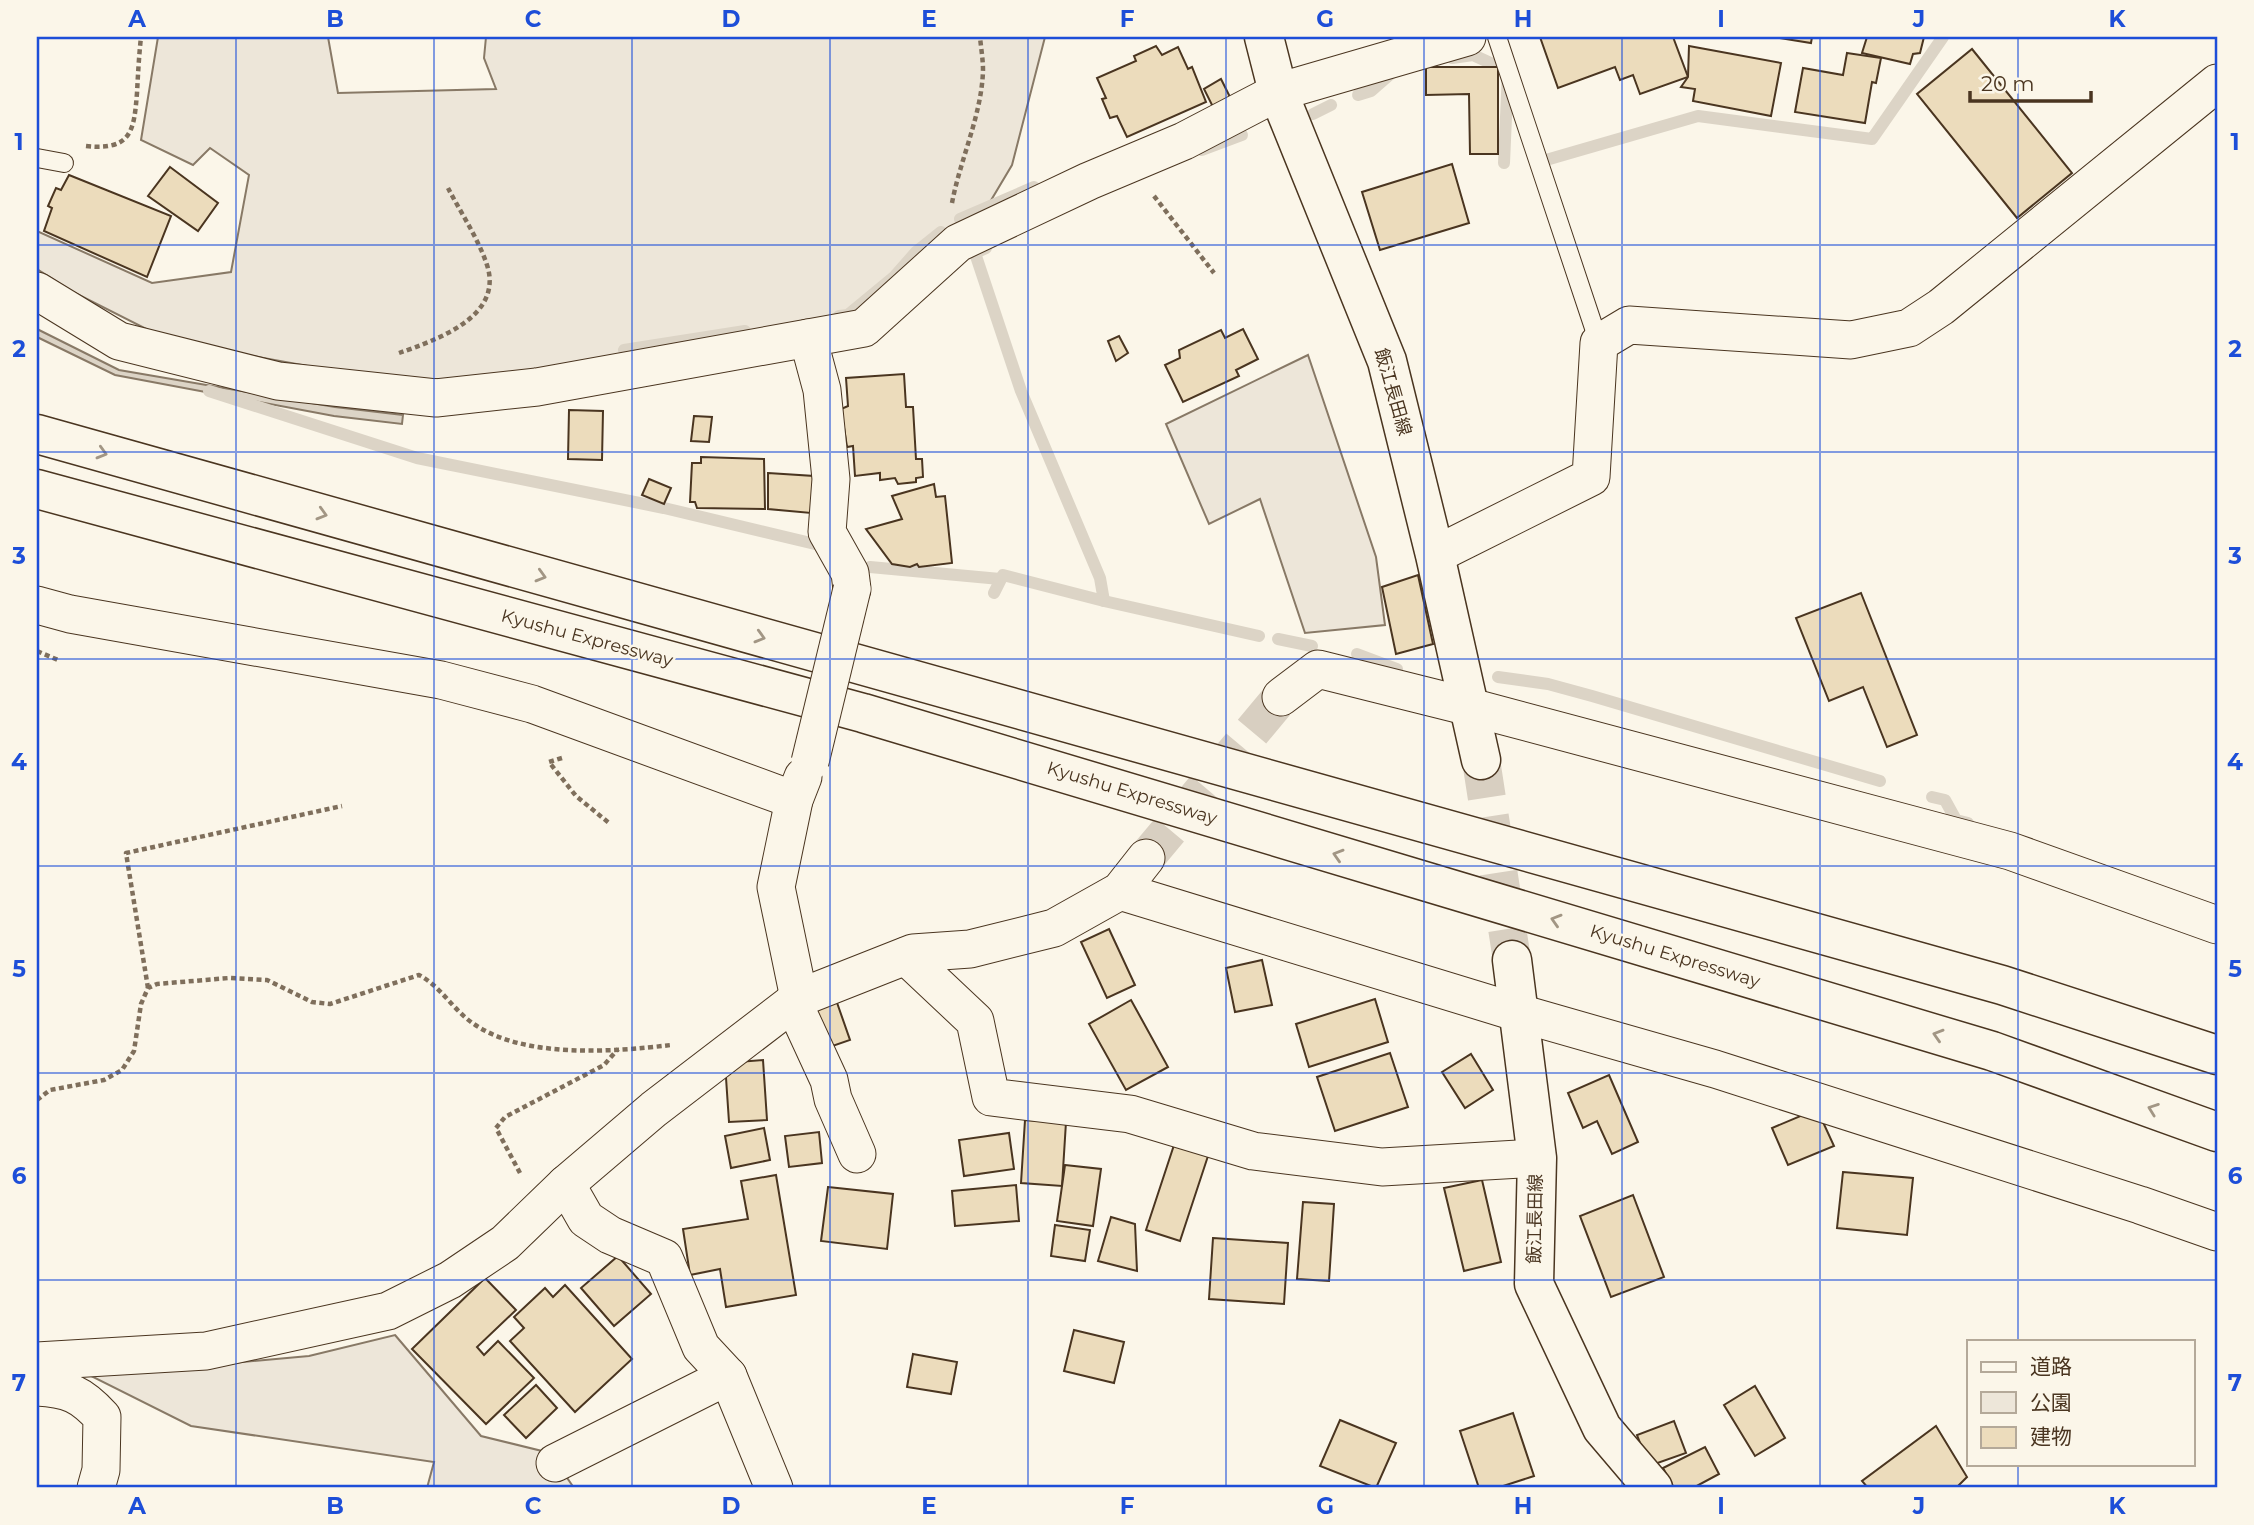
<svg xmlns="http://www.w3.org/2000/svg" width="2254" height="1525" font-family="Montserrat,'Noto Sans JP',sans-serif">
<rect width="100%" height="100%" fill="#fbf6e9"/>
<g fill="#ede6d9" stroke="#887966" stroke-width="2">
<path d="M158 37H328L338 93 496 89 484 58 486 37H1045L1012 165 984 212 857 316 538 372 401 383 170 341 73 292 37 269V231L152 283 231 272 249 175 210 148 193 165 141 140Z"/>
<path d="M1308 355 1376 557 1385 625 1305 633 1260 499 1209 524 1166 424Z"/>
<path d="M395 1335 481 1436 550 1453 574 1488H427L434 1462 191 1426 91 1376 309 1356Z"/>
</g>
<path fill="#dcd4c6" stroke="#887966" stroke-width="2" d="M37 329 119 370 335 407 403 415 402 424 334 416 115 375 37 337Z"/>
<g fill="none" stroke-linecap="round" stroke-linejoin="round">
<g stroke="#dcd4c6" stroke-width="12">
<path d="M1452 58 1473 55 1508 71 1504 163"/>
<path d="M1358 95 1371 91 1395 70"/>
<path d="M1313 114 1331 105"/>
<path d="M1202 150 1242 135"/>
<path d="M1546 160 1698 116 1872 139 1943 37"/>
<path d="M960 219 1034 187"/>
<path d="M986 248 975 253 1021 391 1100 578 1104 601"/>
<path d="M839 316 848 315 894 277 916 252 941 232"/>
<path d="M624 350 745 331"/>
<path d="M209 391 417 458 664 508 815 544"/>
<path d="M870 567 1000 579"/>
<path d="M994 593 1003 575 1104 601 1259 636"/>
<path d="M1278 639 1312 646"/>
<path d="M1357 654 1397 669"/>
<path d="M1498 677 1548 684 1592 696 1880 781"/>
<path d="M1932 797 1945 800 1956 820 1968 823"/>
</g>
</g>
<g fill="#ecdcbc" stroke="#4a3520" stroke-width="2">
<path d="M1540 37H1673L1688 77 1640 94 1633 75 1620 80 1615 67 1558 88Z"/>
<path d="M1773 37H1812L1811 43Z"/>
<path d="M1867 37H1924L1920 53 1913 54 1910 64 1862 53Z"/>
<path d="M1156 46 1162 55 1178 47 1188 69 1192 67 1206 102 1127 137 1117 116 1110 118 1102 99 1106 98 1097 78 1136 61 1134 56Z"/>
<path d="M1689 46 1781 63 1771 116 1693 101 1695 89 1681 87 1688 77Z"/>
<path d="M1972 49 2072 173 2017 218 1917 94Z"/>
<path d="M1847 53 1881 58 1876 83 1872 82 1865 123 1795 112 1803 68 1843 75Z"/>
<path d="M1426 67H1498V154H1470L1469 94 1426 95Z"/>
<path d="M1221 79 1231 99 1213 107 1204 89Z"/>
<path d="M1452 164 1469 223 1380 250 1362 192Z"/>
<path d="M170 167 218 203 198 231 148 196Z"/>
<path d="M69 175 171 216 147 277 44 231 52 208 48 206 56 188 61 190Z"/>
<path d="M1243 329 1258 359 1236 370 1239 376 1183 402 1165 365 1180 358 1179 350 1221 330 1225 338Z"/>
<path d="M1119 336 1128 353 1116 361 1108 341Z"/>
<path d="M904 374 906 407H913L916 459H922L923 477 916 478V482L898 484 895 478 880 480V473L855 476 853 446 847 447 841 409 848 406 846 378Z"/>
<path d="M569 410 603 411 602 460 568 459Z"/>
<path d="M694 416 712 417 709 442 691 441Z"/>
<path d="M701 457 764 459 765 509 697 508 695 502H690L692 463H701Z"/>
<path d="M768 473 814 476 811 513 768 509Z"/>
<path d="M649 479 671 488 664 504 642 495Z"/>
<path d="M934 484 936 497 945 496 952 563 919 567 917 564 910 567 892 564 866 529 902 519 892 496Z"/>
<path d="M1418 575 1433 644 1396 654 1382 587Z"/>
<path d="M1861 593 1917 735 1887 747 1863 687 1829 701 1796 618Z"/>
<path d="M1109 929 1135 985 1107 998 1081 942Z"/>
<path d="M1262 960 1272 1005 1235 1012 1226 968Z"/>
<path d="M834 994 850 1040 818 1051 802 1005Z"/>
<path d="M1375 999 1388 1042 1309 1067 1296 1024Z"/>
<path d="M1131 1000 1168 1067 1126 1090 1089 1024Z"/>
<path d="M1390 1053 1408 1107 1335 1131 1317 1077Z"/>
<path d="M1471 1054 1493 1090 1465 1108 1442 1072Z"/>
<path d="M763 1060 767 1120 729 1122 725 1063Z"/>
<path d="M1609 1075 1638 1142 1612 1154 1597 1121 1583 1128 1568 1093Z"/>
<path d="M1817 1109 1834 1146 1788 1165 1772 1128Z"/>
<path d="M1025 1120 1066 1122 1062 1186 1021 1183Z"/>
<path d="M764 1128 770 1160 731 1168 725 1136Z"/>
<path d="M819 1132 822 1163 789 1167 785 1136Z"/>
<path d="M1009 1133 1014 1169 964 1176 959 1140Z"/>
<path d="M1175 1142 1209 1153 1180 1241 1146 1230Z"/>
<path d="M1065 1165 1101 1169 1093 1226 1057 1221Z"/>
<path d="M1843 1172 1913 1178 1907 1235 1837 1228Z"/>
<path d="M776 1175 796 1295 726 1307 720 1269 690 1275 683 1229 748 1219 741 1181Z"/>
<path d="M1482 1180 1501 1262 1464 1271 1444 1188Z"/>
<path d="M1016 1185 1019 1221 955 1226 952 1191Z"/>
<path d="M828 1187 893 1194 887 1249 821 1241Z"/>
<path d="M1633 1195 1664 1277 1611 1297 1580 1216Z"/>
<path d="M1303 1202 1334 1204 1329 1281 1297 1279Z"/>
<path d="M1111 1217 1135 1224 1137 1271 1098 1261Z"/>
<path d="M1055 1225 1090 1230 1085 1261 1051 1256Z"/>
<path d="M1213 1238 1288 1243 1284 1304 1209 1299Z"/>
<path d="M618 1256 651 1294 614 1326 581 1288Z"/>
<path d="M485 1278 516 1310 477 1347 484 1355 498 1341 534 1378 486 1424 412 1349Z"/>
<path d="M565 1285 632 1359 575 1412 510 1341 524 1328 514 1317 545 1288 553 1297Z"/>
<path d="M1074 1330 1124 1342 1114 1383 1064 1371Z"/>
<path d="M913 1354 957 1362 951 1394 907 1387Z"/>
<path d="M536 1385 557 1408 526 1438 504 1415Z"/>
<path d="M1755 1386 1785 1438 1755 1456 1724 1405Z"/>
<path d="M1513 1413 1534 1476 1497 1488H1479L1460 1431Z"/>
<path d="M1340 1420 1396 1443 1376 1488 1320 1466Z"/>
<path d="M1674 1421 1686 1453 1649 1466 1637 1435Z"/>
<path d="M1936 1426 1967 1477 1956 1488H1868L1862 1481Z"/>
<path d="M1705 1447 1719 1474 1693 1488H1674L1663 1468Z"/>
</g>
<g fill="none" stroke-linecap="round" stroke-linejoin="round">
<path stroke="#d8cfc1" stroke-width="37" stroke-dasharray="37 18" stroke-linecap="butt" d="M1146 858 1281 697"/>
<path stroke="#d8cfc1" stroke-width="38" stroke-dasharray="38 19" stroke-linecap="butt" d="M1481 760 1512 960"/>
<g stroke="#4a3520" stroke-width="20">
<g id="service">
<path d="M1497 37 1599 343"/>
<path d="M37 158 64 163"/>
</g>
</g>
<g stroke="#4a3520" stroke-width="39">
<g id="minor">
<path d="M37 291 119 341 278 381 436 398 537 387 864 328 958 243 1089 181 1184 141 1278 92 1467 37"/>
<path d="M808 338 822 390 831 479 827 532 850 573 852 589"/>
<path d="M1435 555 1591 477 1599 343 1629 325 1851 340 1909 328 1941 307 2217 83"/>
<path d="M37 605 70 614 441 680 532 704 794 800"/>
<path d="M1281 697 1318 669 1470 707 2010 851 2217 925"/>
<path d="M1120 891 1519 1013 1715 1069 2140 1205 2217 1232"/>
<path d="M906 956 975 1021 991 1097 1130 1114 1253 1151 1382 1167 1537 1158"/>
<path d="M799 998 776 887 794 800 803 777"/>
<path d="M793 1002 829 1080 833 1099 857 1154"/>
<path d="M566 1184 586 1219 610 1235 664 1258 701 1347 728 1376 774 1488"/>
<path d="M37 1361 206 1351 388 1311 450 1280 505 1243 566 1184 654 1109 799 998 913 953 970 949 1054 928 1120 891 1146 858"/>
<path d="M37 1387C69 1389 81 1394 102 1417L101 1470 96 1488"/>
<path d="M555 1463 728 1376"/>
</g>
</g>
<g stroke="#4a3520" stroke-width="41">
<g id="secondary">
<path d="M1264 37 1278 92 1387 361 1435 555 1481 760"/>
<path d="M1512 960 1537 1158 1534 1284 1602 1428 1653 1488"/>
</g>
</g>
<g stroke="#4a3520" stroke-width="41">
<g id="motorway">
<path d="M37 434 2002 985 2217 1055"/>
<path d="M37 489 863 713 1992 1051 2217 1132"/>
</g>
</g>
<g stroke="#7f6f5c" stroke-width="4.5" stroke-dasharray="5 3.5" stroke-linecap="butt">
<path d="M86 146C132 151 134 130 137 93 138 74 139 55 141 37"/>
<path d="M1154 196 1214 273"/>
<path d="M952 203C960 160 982 114 983 70 983 59 981 48 980 37"/>
<path d="M399 353C436 340 504 317 487 265 478 238 461 213 448 188"/>
<path d="M37 651 58 660"/>
<path d="M562 758 549 762 576 796 609 823"/>
<path d="M148 988 126 853 342 806"/>
<path d="M37 1100 50 1090 104 1080 122 1070 134 1051 141 1004 148 988 157 984 229 978 267 980 312 1002 330 1004 419 975C440 986 452 1008 471 1022 521 1059 612 1052 671 1045"/>
<path d="M520 1173 496 1128 505 1117 604 1065 618 1049"/>
</g>
<use href="#service" stroke="#fbf6e9" stroke-width="18"/>
<use href="#minor" stroke="#fbf6e9" stroke-width="37"/>
<use href="#secondary" stroke="#fbf6e9" stroke-width="38"/>
<use href="#motorway" stroke="#fbf6e9" stroke-width="38"/>
<g stroke="#4a3520" stroke-width="39" stroke-linecap="butt">
<path id="minor-bridge" d="M810 762 852 589"/>
</g>
<use href="#minor-bridge" stroke="#fbf6e9" stroke-width="37"/>
</g>
<defs><path id="oneway-chevron" d="M-2-3.5L2.5 0L-2 3.5" fill="none" stroke-width="1.6" stroke-linecap="round" stroke-linejoin="round" transform="scale(1.75)"/></defs>
<g stroke="#a29684">
<use href="#oneway-chevron" transform="translate(102 453) rotate(16)"/>
<use href="#oneway-chevron" transform="translate(322 514) rotate(16)"/>
<use href="#oneway-chevron" transform="translate(541 576) rotate(16)"/>
<use href="#oneway-chevron" transform="translate(760 637) rotate(16)"/>
<use href="#oneway-chevron" transform="translate(1338 855) rotate(-163)"/>
<use href="#oneway-chevron" transform="translate(1556 920) rotate(-163)"/>
<use href="#oneway-chevron" transform="translate(1938 1035) rotate(-163)"/>
<use href="#oneway-chevron" transform="translate(2153 1109) rotate(-160)"/>
</g>
<path fill="none" stroke="#1d4ed8" stroke-width="2" stroke-opacity="0.55" d="M236 37V1488M434 37V1488M632 37V1488M830 37V1488M1028 37V1488M1226 37V1488M1424 37V1488M1622 37V1488M1820 37V1488M2018 37V1341M37 245H2217M37 452H2217M37 659H2217M37 866H2217M37 1073H2217M37 1280H2217M2018 1464V1488"/>
<g text-anchor="middle" dominant-baseline="central" stroke-width="5" stroke-linejoin="round" paint-order="stroke">
<g font-size="18" fill="#4a3520" stroke="#fbf6e9">
<text transform="translate(1393 392) rotate(74)">飯江長田線</text>
<text transform="translate(587 638) rotate(15)">Kyushu Expressway</text>
<text transform="translate(1132 793) rotate(17)">Kyushu Expressway</text>
<text transform="translate(1675 956) rotate(17)">Kyushu Expressway</text>
<text transform="translate(1535 1219) rotate(-89)">飯江長田線</text>
</g>
</g>
<rect width="2254" height="1525" fill="none" stroke="#fbf6e9" stroke-width="77"/>
<rect x="1967" y="1340" width="228" height="126" fill="#fbf6e9" stroke="#b4a999" stroke-width="2"/>
<rect x="1981" y="1362" width="35" height="10" fill="#fbf6e9" stroke="#b4a999" stroke-width="2"/>
<text x="2030" y="1374" font-size="21" fill="#4a3520">道路</text>
<rect x="1981" y="1392" width="35" height="21" fill="#ede6d9" stroke="#b4a999" stroke-width="2"/>
<text x="2030" y="1410" font-size="21" fill="#4a3520">公園</text>
<rect x="1981" y="1427" width="35" height="21" fill="#ecdcbc" stroke="#b4a999" stroke-width="2"/>
<text x="2030" y="1444" font-size="21" fill="#4a3520">建物</text>
<path d="M1970 91v10h121v-10" fill="none" stroke="#4a3520" stroke-width="3.5"/>
<text x="1981" y="91" font-size="21" fill="#4a3520" stroke="#fbf6e9" stroke-width="5" paint-order="stroke">20 m</text>
<rect x="38" y="38" width="2178" height="1448" fill="none" stroke="#1d4ed8" stroke-width="2.5"/>
<g font-size="23" text-anchor="middle" font-weight="bold" fill="#1d4ed8">
<text x="137" y="27">A</text>
<text x="335" y="27">B</text>
<text x="533" y="27">C</text>
<text x="731" y="27">D</text>
<text x="929" y="27">E</text>
<text x="1127" y="27">F</text>
<text x="1325" y="27">G</text>
<text x="1523" y="27">H</text>
<text x="1721" y="27">I</text>
<text x="1919" y="27">J</text>
<text x="2117" y="27">K</text>
<text x="19" y="150">1</text>
<text x="2235" y="150">1</text>
<text x="19" y="357">2</text>
<text x="2235" y="357">2</text>
<text x="19" y="564">3</text>
<text x="2235" y="564">3</text>
<text x="19" y="770">4</text>
<text x="2235" y="770">4</text>
<text x="19" y="977">5</text>
<text x="2235" y="977">5</text>
<text x="19" y="1184">6</text>
<text x="2235" y="1184">6</text>
<text x="19" y="1391">7</text>
<text x="2235" y="1391">7</text>
<text x="137" y="1514">A</text>
<text x="335" y="1514">B</text>
<text x="533" y="1514">C</text>
<text x="731" y="1514">D</text>
<text x="929" y="1514">E</text>
<text x="1127" y="1514">F</text>
<text x="1325" y="1514">G</text>
<text x="1523" y="1514">H</text>
<text x="1721" y="1514">I</text>
<text x="1919" y="1514">J</text>
<text x="2117" y="1514">K</text>
</g>
</svg>
